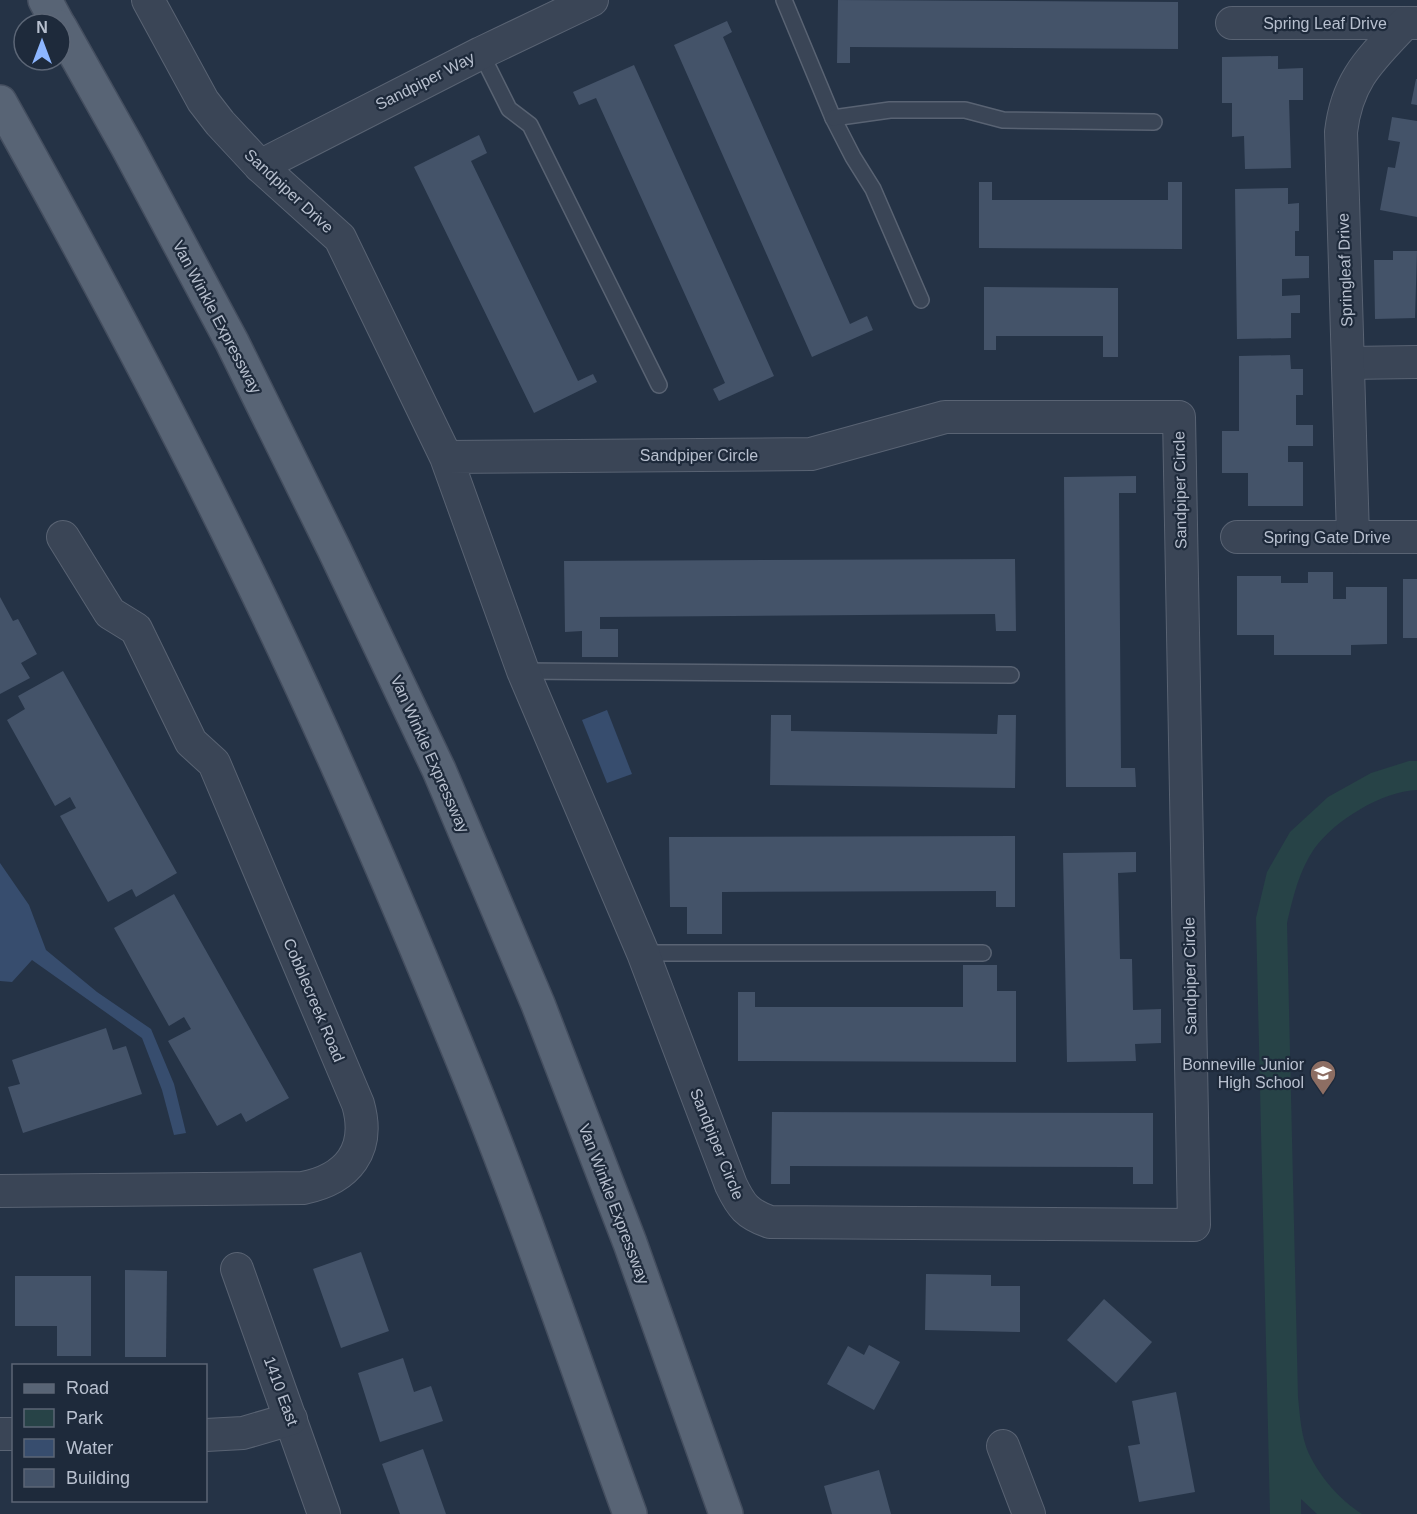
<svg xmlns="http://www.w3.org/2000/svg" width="1417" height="1514" font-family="Helvetica,sans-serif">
<rect width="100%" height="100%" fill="#253346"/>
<path fill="#274347" d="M1409 761H1417V790C1382 791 1334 821 1314 849 1299 871 1293 897 1287 923L1298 1397C1300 1416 1301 1437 1309 1454 1320 1477 1340 1500 1362 1514H1317L1301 1499V1514H1270L1256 918 1267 872 1290 832 1328 797 1371 773Z"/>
<g fill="#374d6e">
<path d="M607 710 632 774 607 783 582 720Z"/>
<path d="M0 863 29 905 46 950 97 992 151 1029 174 1084 186 1133 174 1135 162 1090 142 1038 32 960 12 982 0 981Z"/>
</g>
<g fill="#445369">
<path d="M838 0 1178 2V49L850 47V63H837Z"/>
<path d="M727 21 732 32 723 37 850 324 867 316 873 330 812 357 674 45Z"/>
<path d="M1278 56V69L1303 68V100H1289L1291 168 1245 169 1244 136 1232 137V103H1222V57Z"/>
<path d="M634 65 774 376 719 401 713 389 725 383 596 98 579 105 573 92Z"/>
<path d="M1416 79H1417V105L1411 104Z"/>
<path d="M1392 117 1417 121V217L1380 210 1388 167 1395 168 1400 142 1388 140Z"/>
<path d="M479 135 487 153 471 161 578 381 593 374 597 382 534 413 414 167Z"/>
<path d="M979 182H992V200H1168V182H1182V249L979 248Z"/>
<path d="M1288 188V204L1299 203V231H1295V256H1309V278L1282 279V296L1300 295V313H1291V338L1237 339 1235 189Z"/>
<path d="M1393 251H1417L1415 318 1375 319 1374 260H1393Z"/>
<path d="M984 287 1118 288V357H1103V336H996V350H984Z"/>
<path d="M1290 355 1291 369H1303V395H1296V425H1313V446H1288V462H1303V506H1248V473H1222V431H1239V356Z"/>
<path d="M1136 476V493H1119L1121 768H1135L1136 787H1066L1064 477Z"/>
<path d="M1015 559 1016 631H996L995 614 600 617V629H618V657H582V631L565 632 564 561Z"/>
<path d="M1308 572H1333V599H1346V587H1387V644L1351 645V655H1274V635H1237V576H1281V583H1308Z"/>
<rect x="1403" y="579" width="14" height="59"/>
<path d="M0 597 13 621 18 619 37 654 21 663 30 678 0 694Z"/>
<path d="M63 671 177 873 136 897 132 889 108 902 60 816 76 808 70 797 55 806 7 720 25 709 18 696Z"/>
<path d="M771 715H791V731L997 734 998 715H1016L1015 788 770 785Z"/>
<path d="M1015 836V907H996V891L722 892V934H687V907H670L669 837Z"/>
<path d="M1136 852V872L1118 873 1120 959H1132L1133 1010 1161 1009V1043L1135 1044 1136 1061 1067 1062 1063 853Z"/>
<path d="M174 894 289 1098 246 1122 241 1113 217 1126 168 1041 191 1029 184 1017 169 1026 114 928Z"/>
<path d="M963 965H997V991H1016V1062L738 1061V992H755V1007H963Z"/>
<path d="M106 1028 113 1050 126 1046 142 1094 23 1133 8 1087 20 1084 12 1060Z"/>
<path d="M772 1112 1153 1113V1184H1133V1167L790 1166V1184H771Z"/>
<path d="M361 1252 389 1331 341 1348 313 1269Z"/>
<path d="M125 1270 167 1271 166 1357H125Z"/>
<path d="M926 1274 991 1275V1286H1020V1332L925 1330Z"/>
<path d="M15 1276H91V1356H57V1326H15Z"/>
<path d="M1104 1299 1152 1342 1116 1383 1067 1340Z"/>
<path d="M869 1345 900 1362 874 1410 827 1384 848 1346 864 1355Z"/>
<path d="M403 1358 414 1392 431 1386 443 1421 380 1442 358 1373Z"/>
<path d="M1176 1392 1195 1492 1139 1502 1128 1446 1140 1444 1132 1401Z"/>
<path d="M423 1449 446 1514H400L382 1464Z"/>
<path d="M879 1470 891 1514H832L824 1486Z"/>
</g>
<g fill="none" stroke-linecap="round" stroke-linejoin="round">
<g stroke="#596373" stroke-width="18">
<g id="lane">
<path d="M784 0 833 118 853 157 873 189 921 300"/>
<path d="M481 53 509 109 530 125 659 385"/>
<path d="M833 118 890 110H965L1003 120 1154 122"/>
<path d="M523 671 1011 675"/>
<path d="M643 953H983"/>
</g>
</g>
<g stroke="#596373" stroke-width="34">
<g id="street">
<path d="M148 0 203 101 220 123 260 166 340 238 446 457 523 671 643 953 731 1185C741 1206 747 1214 770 1222L1194 1225 1179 417H945L811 454 446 457"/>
<path d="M1232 23H1416"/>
<path d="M260 166 481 53 592 0"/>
<path d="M1348 363 1417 362"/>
<path d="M1237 537H1417"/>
<path d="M1353 537 1341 132C1347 80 1370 60 1405 23"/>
<path d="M0 1191 303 1188C348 1179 371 1150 358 1104L214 763 191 742 136 629 110 613 63 537"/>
<path d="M237 1269 324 1514"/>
<path d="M0 1434H14"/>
<path d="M206 1435 243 1433 291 1419"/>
<path d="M1003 1446 1029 1514"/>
</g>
</g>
<g stroke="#444e5f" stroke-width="36">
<g id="primary">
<path d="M45 0 58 24"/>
<path d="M60 27 127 146 232 342 334 549 439 770 538 1004 630 1243 726 1514"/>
<path d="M0 102C85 254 167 407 243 563 323 726 395 894 463 1061 524 1210 575 1363 630 1514"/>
</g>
</g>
<use href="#lane" stroke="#3a4556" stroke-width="15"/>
<use href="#street" stroke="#3a4556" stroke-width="32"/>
<use href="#primary" stroke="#586475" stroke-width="33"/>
</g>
<defs>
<g id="school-pin" transform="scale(1.35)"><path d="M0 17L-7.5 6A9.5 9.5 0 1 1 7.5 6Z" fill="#8d6e63" stroke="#1e2a3b"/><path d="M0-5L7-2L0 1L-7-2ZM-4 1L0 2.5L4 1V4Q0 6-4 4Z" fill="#fff"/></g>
</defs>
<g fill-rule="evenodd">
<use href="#school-pin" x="1323" y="1073"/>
</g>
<g text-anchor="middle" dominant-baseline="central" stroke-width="4.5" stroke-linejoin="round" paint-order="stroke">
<g font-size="16" fill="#b8c0cf" stroke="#1e2a3b">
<text x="1325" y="23">Spring Leaf Drive</text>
<text transform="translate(425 81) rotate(-27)">Sandpiper Way</text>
<text transform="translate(289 191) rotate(43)">Sandpiper Drive</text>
<text transform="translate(1345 270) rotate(-92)">Springleaf Drive</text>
<text transform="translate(217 317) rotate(62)">Van Winkle Expressway</text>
<text x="699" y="455">Sandpiper Circle</text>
<text transform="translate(1180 490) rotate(-91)">Sandpiper Circle</text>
<text x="1327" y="537">Spring Gate Drive</text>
<text transform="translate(430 754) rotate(66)">Van Winkle Expressway</text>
<text transform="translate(1190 976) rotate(-91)">Sandpiper Circle</text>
<text transform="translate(314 1000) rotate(67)">Cobblecreek Road</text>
<text transform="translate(717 1144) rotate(68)">Sandpiper Circle</text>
<text transform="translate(614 1204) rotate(69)">Van Winkle Expressway</text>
<text transform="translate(281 1391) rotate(70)">1410 East</text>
</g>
<g font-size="16" fill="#b8c0cf" stroke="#1e2a3b" text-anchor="end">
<text x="1304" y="1064">Bonneville Junior<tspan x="1304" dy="18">High School</tspan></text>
</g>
</g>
<rect x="12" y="1364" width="195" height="138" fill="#1e2a3b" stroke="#5c6676" stroke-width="1.5"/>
<rect x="24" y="1384" width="30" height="9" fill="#586475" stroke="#5c6676" stroke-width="1.5"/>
<text x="66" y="1394" font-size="18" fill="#b8c0cf">Road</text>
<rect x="24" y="1409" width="30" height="18" fill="#274347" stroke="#5c6676" stroke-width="1.5"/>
<text x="66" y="1424" font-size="18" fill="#b8c0cf">Park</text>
<rect x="24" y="1439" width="30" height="18" fill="#374d6e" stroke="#5c6676" stroke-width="1.5"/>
<text x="66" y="1454" font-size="18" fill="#b8c0cf">Water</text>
<rect x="24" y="1469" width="30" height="18" fill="#445369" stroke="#5c6676" stroke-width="1.5"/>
<text x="66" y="1484" font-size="18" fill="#b8c0cf">Building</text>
<g transform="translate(42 42)"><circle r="28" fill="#1e2a3b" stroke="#5c6676" stroke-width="1.5"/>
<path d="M0-4.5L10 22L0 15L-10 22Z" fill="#8db6ff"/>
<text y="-9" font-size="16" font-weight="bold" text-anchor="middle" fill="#b8c0cf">N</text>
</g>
</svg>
